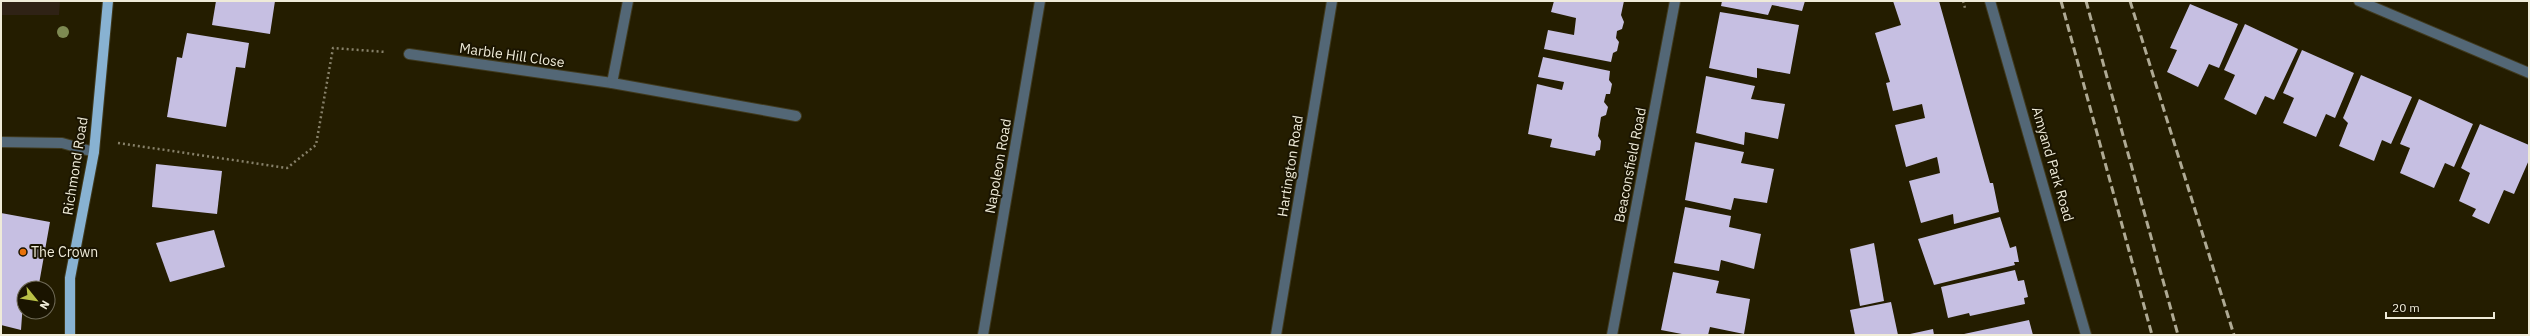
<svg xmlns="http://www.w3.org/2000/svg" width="2530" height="336" font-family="'IBM Plex Sans',sans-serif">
<rect width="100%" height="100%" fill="#241d00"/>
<path fill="#2f2215" d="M1 1H60L59 15H1Z"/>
<g fill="#c6bfe2">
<path d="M216 1H275L270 34 212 25Z"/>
<path d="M1554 1H1624L1621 15 1624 22 1622 29 1617 31 1616 38 1619 42 1617 51 1613 53 1611 62 1544 49 1548 30 1574 35 1576 18 1551 12Z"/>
<path d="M1722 1H1805L1802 11 1772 5 1768 15 1721 6Z"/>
<path d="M1893 1H1939L1990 183H1993L1999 212 1954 224 1953 214 1921 223 1909 181 1940 173 1939 167 1937 157 1906 167 1895 125 1925 118 1922 104 1893 111 1886 83 1890 82 1875 33 1901 25Z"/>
<path d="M2190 4 2238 24 2219 68 2209 64 2198 87 2167 72 2177 50 2170 48Z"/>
<path d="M1720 12 1799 25 1790 74 1757 68V78L1709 68Z"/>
<path d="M2245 24 2298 49 2274 100 2265 96 2256 115 2224 99 2235 75 2224 70Z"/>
<path d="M187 33 249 43 245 68 236 67 226 127 167 117 177 57 182 58Z"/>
<path d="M2302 50 2354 73 2335 118 2326 114 2316 137 2283 123 2294 98 2283 93Z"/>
<path d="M1543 57 1610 71 1609 80 1612 84 1610 94H1606L1604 102 1608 107 1606 115 1601 117 1598 136 1601 141 1600 150 1596 151 1595 156 1550 147 1552 139 1528 134 1537 84 1562 90 1564 82 1538 77Z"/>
<path d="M2361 75 2412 97 2391 144 2382 140 2374 161 2339 146 2348 123 2343 118Z"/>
<path d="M1706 76 1755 86 1751 99 1785 104 1778 139 1745 132 1744 145 1696 133Z"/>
<path d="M2419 99 2473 124 2454 167 2445 163 2434 188 2400 173 2410 148 2400 144Z"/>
<path d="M2480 124 2529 145V160L2514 194 2504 190 2489 224 2472 216 2476 209 2459 201 2470 173 2461 168Z"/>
<path d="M1695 142 1744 152 1741 163 1774 169 1767 203 1734 198 1731 210 1685 200Z"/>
<path d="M156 164 222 171 217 214 152 207Z"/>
<path d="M1685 207 1731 216 1729 227 1761 234 1754 269 1721 260 1719 271 1674 263Z"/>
<path d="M1 213 50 222 39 284 29 283 28 288H24L21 330 1 325Z"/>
<path d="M2000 217 2010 248 2016 246 2019 262H2014L2015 265 1934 285 1918 239Z"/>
<path d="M214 230 225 267 170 282 156 243Z"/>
<path d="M1874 243 1884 301 1860 306 1850 249Z"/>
<path d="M2015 270 2018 281 2024 280 2028 297 2024 298 2025 304 1970 316 1969 313 1948 318 1941 287Z"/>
<path d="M1673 272 1719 281 1716 293 1750 299 1744 334 1710 327 1708 335H1687L1661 330Z"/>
<path d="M1891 302 1898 335H1855L1850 310Z"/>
<path d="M2029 320 2033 335H1964V334Z"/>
<path d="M1933 329 1934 335H1910V334Z"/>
</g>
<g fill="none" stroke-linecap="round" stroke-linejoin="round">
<g stroke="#403a1e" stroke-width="12">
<g id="street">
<path d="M1990 1 2086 335"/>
<path d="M2359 1 2529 73"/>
<path d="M409 54 612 83 628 1"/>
<path d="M612 83 796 116"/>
<path d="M1 142 62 143 94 152"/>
<path d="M983 335 1040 1"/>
<path d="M1276 335 1332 1"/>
<path d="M1612 335 1675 1"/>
</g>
</g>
<g stroke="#403a1e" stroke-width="12">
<path id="primary" d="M70 335V278L94 152 108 1"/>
</g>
<g stroke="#878169" stroke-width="2.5" stroke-dasharray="2 3" stroke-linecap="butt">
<path d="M1963 1 1965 8"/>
<path d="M118 143 287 168 316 145 333 48 386 52"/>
</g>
<use href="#street" stroke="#536776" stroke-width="10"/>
<use href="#primary" stroke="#88b2d2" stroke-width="10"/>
<g stroke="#afaa94" stroke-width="3" stroke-dasharray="8 4" stroke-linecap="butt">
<path d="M2061 1 2152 335"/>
<path d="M2086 1 2178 335"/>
<path d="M2130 1 2234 335"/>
</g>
</g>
<circle fill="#7e8a52" cx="63" cy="32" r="6"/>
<circle fill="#e8710a" stroke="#1a1400" stroke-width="1.5" cx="23" cy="252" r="4"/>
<g text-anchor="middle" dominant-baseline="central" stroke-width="4" stroke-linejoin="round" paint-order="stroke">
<g font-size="14" fill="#efebd8" stroke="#1a1400">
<text transform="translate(512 55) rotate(8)">Marble Hill Close</text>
<text transform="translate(2053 164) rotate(74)">Amyand Park Road</text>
<text transform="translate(1630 165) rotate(-79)">Beaconsfield Road</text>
<text transform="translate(75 166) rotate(-81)">Richmond Road</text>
<text transform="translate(998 166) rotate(-80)">Napoleon Road</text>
<text transform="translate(1290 166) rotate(-81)">Hartington Road</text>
</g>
<g font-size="14" fill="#efebd8" stroke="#1a1400" text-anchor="start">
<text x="31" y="252">The Crown</text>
</g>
</g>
<rect width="2530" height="336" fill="none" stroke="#efebd8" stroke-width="4"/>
<g transform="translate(36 300) rotate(120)"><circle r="19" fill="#1a1400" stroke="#6f6a56"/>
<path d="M0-3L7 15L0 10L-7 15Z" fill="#b9c146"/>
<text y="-6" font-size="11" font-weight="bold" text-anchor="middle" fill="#efebd8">N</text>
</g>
<path d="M2386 312v6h108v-6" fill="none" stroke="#efebd8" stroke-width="2"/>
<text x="2392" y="312" font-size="12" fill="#efebd8" stroke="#1a1400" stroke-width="3" paint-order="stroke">20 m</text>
</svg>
